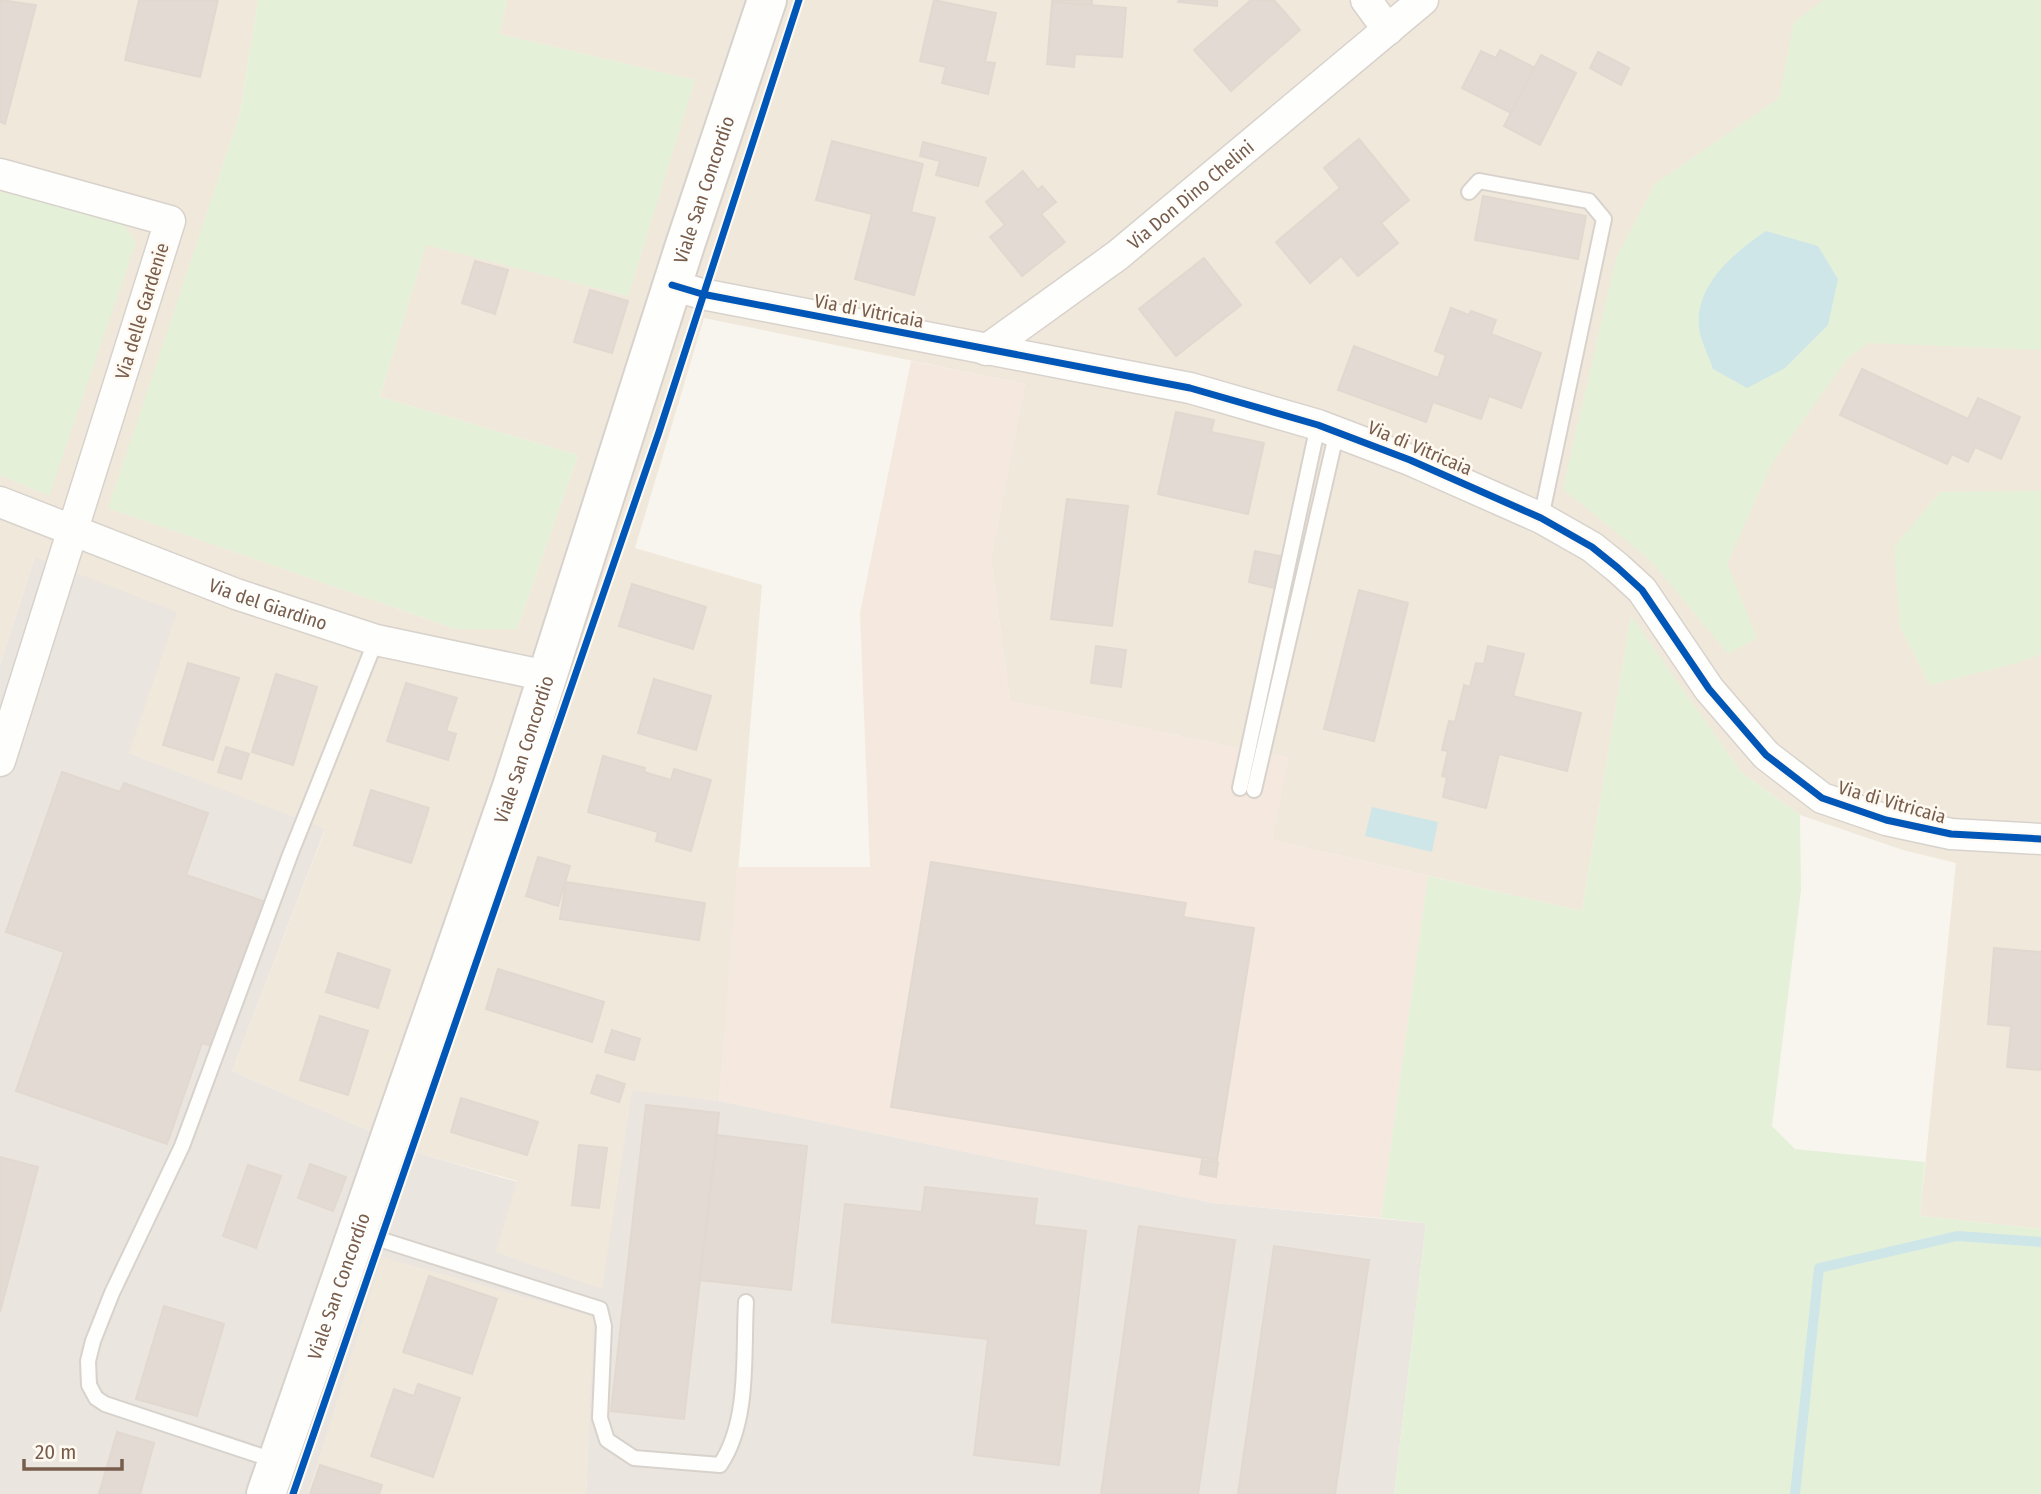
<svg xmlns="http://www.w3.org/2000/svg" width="2041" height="1494" font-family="'Fira Sans Condensed',sans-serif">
<rect width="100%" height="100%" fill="#f8f5ee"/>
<g fill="#f1e8dc">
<path d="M0 0H258L240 114 109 508 456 629H517L578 455 380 397 426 244 628 296 694 80 499 34 507 0H2041V1229L1920 1216 1956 863 1903 850 1800 815 1742 773 1631 617 1582 911 1272 840 1288 758 1010 701 991 558 1025 384 704 318 635 548 762 585 719 1101 632 1091 603 1290 495 1252 517 1181 422 1154 232 1071 325 830 129 753 35 557 0 665Z"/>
<path d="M381 1256 595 1317 586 1494H308Z"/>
</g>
<path fill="#f5e8df" d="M911 361 1025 384 991 558 1010 701 1288 758 1272 840 1428 876 1381 1218 1213 1203 719 1101 737 867H870L860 613Z"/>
<path fill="#ebe5df" d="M35 557 177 612 129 753 325 829 232 1071 422 1154 517 1182 496 1252 602 1289 632 1090 719 1101 1213 1203 1426 1223 1394 1494H586L594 1317 382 1257 308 1494H0V665Z"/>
<g fill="#e5f0d9">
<path d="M258 0H507L499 34 695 80 628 296 426 245 380 397 578 455 517 629H456L108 508 240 114Z"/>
<path d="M1824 0H2041V350L1868 343 1848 358 1772 463 1727 564 1757 638 1728 654 1650 560 1563 489 1616 258 1656 183 1779 98 1794 22Z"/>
<path d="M0 192 118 217 136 242 49 496 0 475Z"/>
<path d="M2041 491V654L2021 662 1930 685 1900 627 1894 547 1940 492Z"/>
<path d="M1631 616 1742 773 1800 815 1801 890 1772 1126 1795 1149 1925 1162 1920 1216 2041 1229V1494H1394L1426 1223 1381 1218 1428 876 1582 911Z"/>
</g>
<g fill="#cfe6e9">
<path d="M1766 231 1818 246 1838 279 1828 325 1785 368 1747 388 1713 369C1709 356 1700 340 1699 327 1695 284 1735 252 1766 231Z"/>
<path d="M1372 807 1438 822 1432 852 1365 836Z"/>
</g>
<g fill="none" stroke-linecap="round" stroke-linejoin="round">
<path stroke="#cfe6e9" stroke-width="10" d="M1795 1494 1819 1268 1957 1236 2041 1242"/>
</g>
<g fill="#e3dbd3" stroke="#e1d8d0" stroke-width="2">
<path d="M0 0 36 5 5 124 0 122Z"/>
<path d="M139 0H218L200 77 125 60Z"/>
<path d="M934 0 996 13 985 62 995 63 988 94 942 83 946 67 920 61Z"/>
<path d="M1052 0H1092V6L1052 2Z"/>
<path d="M1179 0H1217V6L1178 2Z"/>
<path d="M1251 0H1274L1300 30 1231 91 1194 50Z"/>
<path d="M1052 2 1126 8 1122 57 1075 54 1074 67 1047 64Z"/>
<path d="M1500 50 1535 68 1511 113 1462 88 1481 51 1496 58Z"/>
<path d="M1598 52 1629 68 1621 85 1590 68Z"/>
<path d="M1541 55 1576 73 1540 145 1504 126Z"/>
<path d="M1359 139 1409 200 1381 223 1398 243 1358 276 1341 256 1310 283 1276 242 1340 188 1324 168Z"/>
<path d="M832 141 923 164 911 212 935 218 914 295 855 279 872 214 816 200Z"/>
<path d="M923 142 986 158 978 186 936 175 940 161 920 156Z"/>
<path d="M1023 171 1038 190 1042 186 1056 202 1041 214 1065 242 1022 276 990 237 1005 225 986 202Z"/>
<path d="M1483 196 1586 216 1578 259 1475 240Z"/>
<path d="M1204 258 1241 305 1176 356 1139 309Z"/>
<path d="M475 261 508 270 495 314 462 303Z"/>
<path d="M590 290 628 301 612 353 574 342Z"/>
<path d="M1451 308 1469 315 1471 311 1496 320 1491 334 1541 353 1521 408 1489 396 1481 419 1433 402 1426 422 1338 390 1354 346 1438 378 1446 355 1435 351Z"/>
<path d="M1862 369 1968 419 1978 398 2020 417 2001 459 1975 447 1968 462 1952 454 1947 464 1840 415Z"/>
<path d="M1176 412 1214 420 1211 432 1264 443 1248 514 1158 494Z"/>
<path d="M1067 499 1128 506 1112 626 1051 619Z"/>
<path d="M1255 551 1280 556 1274 588 1249 582Z"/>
<path d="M632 584 706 607 693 649 619 626Z"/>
<path d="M1359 590 1408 603 1374 741 1324 729Z"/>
<path d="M1096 646 1126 650 1121 687 1091 683Z"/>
<path d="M1488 646 1524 654 1513 696 1581 713 1567 771 1499 754 1486 808 1443 797 1447 777 1442 776 1448 751 1442 750 1449 721 1455 722 1464 685 1470 687 1476 663 1484 664Z"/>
<path d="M188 663 239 678 213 760 163 745Z"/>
<path d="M276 674 317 687 293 765 252 752Z"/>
<path d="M654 679 711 696 696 750 638 733Z"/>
<path d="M406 683 457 698 446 731 456 734 448 760 387 741Z"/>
<path d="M226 747 249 754 241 779 218 772Z"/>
<path d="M603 756 645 768 644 772 671 780 674 769 711 780 691 851 656 841 658 832 588 812Z"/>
<path d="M62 772 120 792 124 783 208 813 186 875 263 901 212 1046 202 1043 167 1144 16 1091 64 952 6 932Z"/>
<path d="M371 790 429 808 411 863 354 845Z"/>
<path d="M538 857 570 866 558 906 526 896Z"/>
<path d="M931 862 1186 903 1183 917 1254 928 1217 1160 891 1107Z"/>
<path d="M566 882 705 903 699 940 560 919Z"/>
<path d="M1994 948 2041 952V1070L2007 1067 2011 1026 1988 1024Z"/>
<path d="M338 953 390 970 378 1008 326 992Z"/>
<path d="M498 969 604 1002 592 1042 486 1009Z"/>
<path d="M320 1016 368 1031 348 1095 300 1080Z"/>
<path d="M612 1030 640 1039 634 1060 605 1052Z"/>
<path d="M597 1075 625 1084 619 1102 591 1093Z"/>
<path d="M461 1098 538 1122 527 1155 451 1132Z"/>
<path d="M646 1105 719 1113 684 1419 611 1411Z"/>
<path d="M717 1135 807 1146 791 1290 700 1280Z"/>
<path d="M579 1145 607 1148 599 1208 572 1205Z"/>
<path d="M0 1157 38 1167 0 1312Z"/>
<path d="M1202 1160 1218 1162 1216 1177 1200 1174Z"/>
<path d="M310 1164 346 1177 333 1211 298 1198Z"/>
<path d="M248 1165 281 1176 256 1248 223 1236Z"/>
<path d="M925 1187 1037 1199 1034 1225 1086 1231 1059 1465 974 1455 988 1339 832 1322 845 1204 922 1212Z"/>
<path d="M1139 1226 1235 1240 1198 1494H1101Z"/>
<path d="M1274 1246 1369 1260 1335 1494H1238Z"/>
<path d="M429 1276 497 1299 472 1374 403 1352Z"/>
<path d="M164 1306 224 1324 197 1416 136 1399Z"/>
<path d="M418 1384 460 1398 433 1477 371 1456 394 1389 414 1396Z"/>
<path d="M117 1432 154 1443 140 1494H99Z"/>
<path d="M320 1465 382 1485 379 1494H310Z"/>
</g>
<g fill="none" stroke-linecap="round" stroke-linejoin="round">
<g stroke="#d8d2cc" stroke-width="18">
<g id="service">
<path d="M1469 192 1479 181 1589 201 1604 219 1541 518"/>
<path d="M1240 788 1318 425"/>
<path d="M1254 790 1337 431"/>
<path d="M360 1230 379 1239 600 1309 604 1326 600 1418 607 1440 634 1458 720 1465C750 1421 743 1353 746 1302"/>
<path d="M276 1461 105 1404 96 1398 89 1385 88 1361 93 1341 112 1293 182 1146 290 855 376 640"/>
</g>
</g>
<g stroke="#d8d2cc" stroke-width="33">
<g id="minor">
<path d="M1366 0 1388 30"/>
<path d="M0 174 170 221 0 761"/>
<path d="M672 285 702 294 1190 388 1318 425 1410 460 1541 518 1592 547 1618 568 1642 590 1709 689 1766 755 1822 798 1886 820 1951 834 2041 839"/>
<path id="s1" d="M986 350 1118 255 1423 0"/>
<path id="s2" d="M0 502 236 594 376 640 547 676"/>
</g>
</g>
<g stroke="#d8d2cc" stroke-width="42">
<g id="secondary">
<path id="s3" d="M266 1494 512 787 685 245 767 0"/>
</g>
</g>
<use href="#service" stroke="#fefefc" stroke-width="14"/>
<use href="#minor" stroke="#fefefc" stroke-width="30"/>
<use href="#secondary" stroke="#fefefc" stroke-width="38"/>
<g stroke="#fffaf1" stroke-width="11">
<g id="cycleway">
<path d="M672 285 702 294 1190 388 1318 425 1410 460 1541 518 1592 547 1618 568 1642 590 1709 689 1766 755 1822 798 1886 820 1951 834 2041 839"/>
<path d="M293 1494 659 432 799 0"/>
</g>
</g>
<use href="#cycleway" stroke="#0057b8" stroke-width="7"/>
</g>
<g text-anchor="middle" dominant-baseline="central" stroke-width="5" stroke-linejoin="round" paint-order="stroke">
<g font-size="19" fill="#785d4d" stroke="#fffaf1">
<text stroke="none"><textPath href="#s3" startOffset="1376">Viale San Concordio</textPath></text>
<text stroke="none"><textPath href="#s1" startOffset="257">Via Don Dino Chelini</textPath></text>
<text transform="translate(142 311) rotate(-73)">Via delle Gardenie</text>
<text transform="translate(869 311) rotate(11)">Via di Vitricaia</text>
<text transform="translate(1420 448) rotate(23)">Via di Vitricaia</text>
<text stroke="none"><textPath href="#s2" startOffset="287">Via del Giardino</textPath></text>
<text stroke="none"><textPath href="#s3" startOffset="788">Viale San Concordio</textPath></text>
<text transform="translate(1892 802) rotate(16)">Via di Vitricaia</text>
<text stroke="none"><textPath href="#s3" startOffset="220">Viale San Concordio</textPath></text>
</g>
</g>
<path d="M24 1459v10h98v-10" fill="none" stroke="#785d4d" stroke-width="3.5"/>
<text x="35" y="1459" font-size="21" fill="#785d4d" stroke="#fffaf1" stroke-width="5" paint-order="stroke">20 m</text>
</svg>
